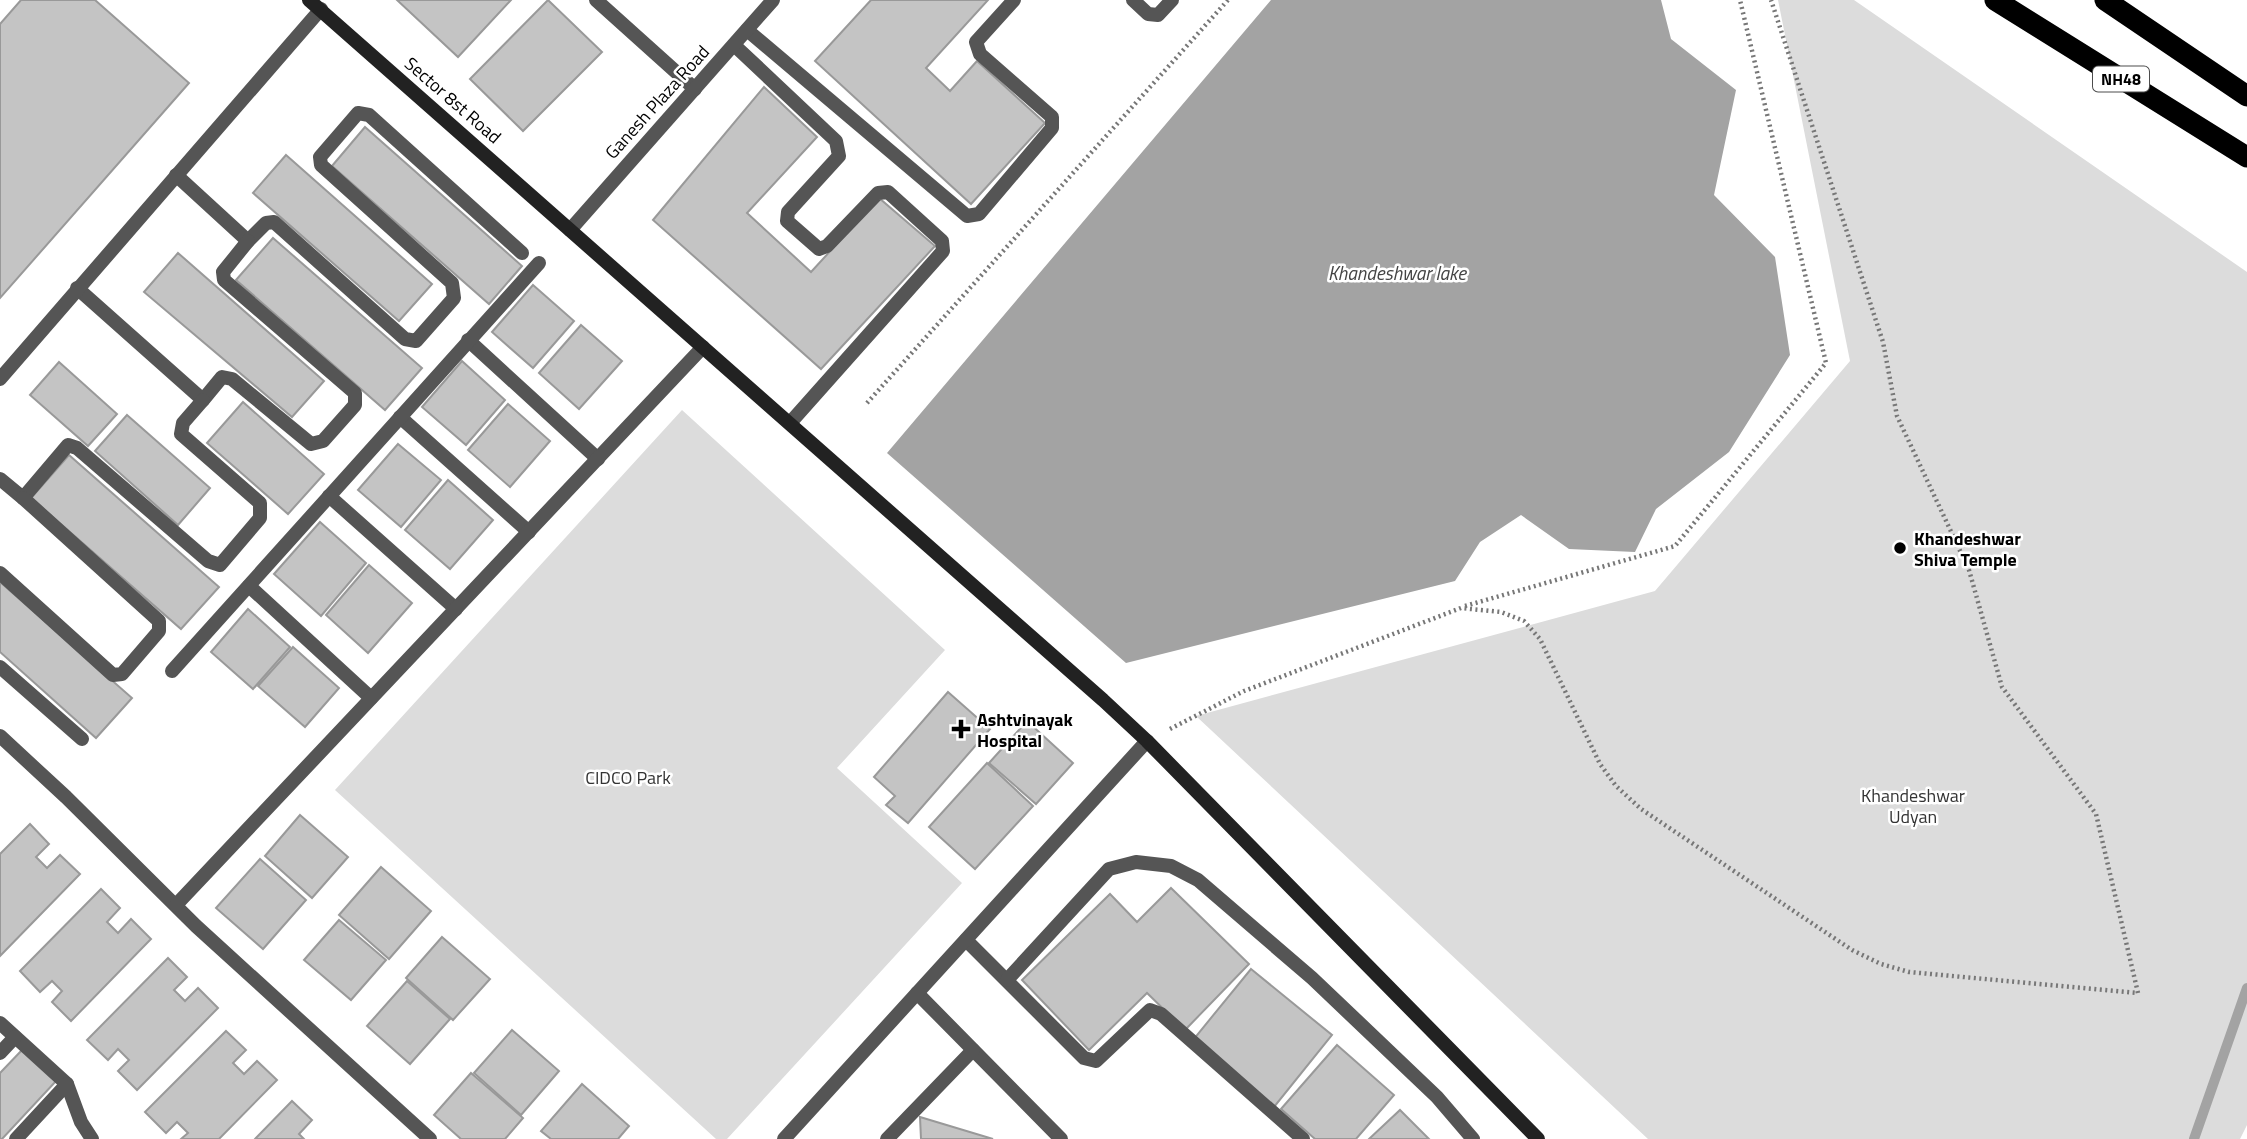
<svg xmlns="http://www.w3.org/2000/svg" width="2247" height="1139" font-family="'Titillium Web',sans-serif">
<rect width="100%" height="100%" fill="#fff"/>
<g fill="#dcdcdc">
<path d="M1778 0H1854L2247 272V1125L2240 1139H1648L1196 716 1655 591 1850 361Z"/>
<path d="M682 410 945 650 837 768 962 883 727 1139H716L335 790Z"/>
</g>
<path fill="#a3a3a3" d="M1271 0H1661L1671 39 1736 90 1714 195 1775 257 1790 355 1729 452 1656 509 1635 552 1569 549 1521 515 1480 542 1455 581 1126 663 887 453Z"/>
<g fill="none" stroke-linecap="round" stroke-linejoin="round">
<path stroke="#a3a3a3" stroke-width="10" d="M2194 1139 2247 988"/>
</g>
<g fill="#c4c4c4" stroke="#999" stroke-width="2">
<path d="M21 0H95L189 83 0 298V24Z"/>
<path d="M397 0H511L458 57Z"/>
<path d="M548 0 602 52 523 131 470 79Z"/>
<path d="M871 0H988L926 68 950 91 977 61 1045 123 971 204 815 61Z"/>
<path d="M764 87 817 137 747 213 811 272 879 198 935 246 821 369 653 220Z"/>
<path d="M365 127 522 266 489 304 332 166Z"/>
<path d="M286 155 432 284 399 321 253 193Z"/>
<path d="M273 238 422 368 385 410 236 280Z"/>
<path d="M178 253 324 381 292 417 144 292Z"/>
<path d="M533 285 574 321 533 368 492 332Z"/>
<path d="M581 325 622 361 579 409 539 373Z"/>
<path d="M462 361 505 400 466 445 422 407Z"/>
<path d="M59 362 117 414 88 446 30 395Z"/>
<path d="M243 402 324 474 288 514 207 443Z"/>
<path d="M508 404 550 441 510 487 468 450Z"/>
<path d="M127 415 210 488 178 525 95 451Z"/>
<path d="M398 444 441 480 401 527 358 490Z"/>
<path d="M69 455 219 587 181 629 31 498Z"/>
<path d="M448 480 493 520 450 569 405 530Z"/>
<path d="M320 522 366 563 321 616 274 574Z"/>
<path d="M369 565 412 603 368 653 326 615Z"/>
<path d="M0 582 132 698 96 738 0 652Z"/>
<path d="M248 609 290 647 253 689 211 652Z"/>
<path d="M293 647 339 688 305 727 258 686Z"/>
<path d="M948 692 990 729 908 823 886 805 895 796 874 777Z"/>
<path d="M1027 721 1073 763 1036 804 989 763Z"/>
<path d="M987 763 1033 806 975 869 929 827Z"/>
<path d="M300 815 348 857 312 898 265 856Z"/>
<path d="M30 824 49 844 36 857 47 868 60 855 80 874 0 956V854Z"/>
<path d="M260 859 306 900 263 949 216 908Z"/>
<path d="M381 867 431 911 389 959 339 915Z"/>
<path d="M1171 888 1249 964 1185 1030 1147 993 1089 1050 1022 980 1110 894 1137 922Z"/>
<path d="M101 889 120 908 107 922 118 933 131 919 151 939 71 1021 52 1002 62 991 52 981 40 992 20 971Z"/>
<path d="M339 920 386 960 351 1000 304 960Z"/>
<path d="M442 937 490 979 453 1020 406 978Z"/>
<path d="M168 958 187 977 174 990 185 1001 198 988 218 1008 137 1090 118 1071 129 1060 118 1049 108 1060 87 1040Z"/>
<path d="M1251 969 1332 1035 1274 1107 1193 1040Z"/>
<path d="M407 981 450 1019 410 1064 367 1026Z"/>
<path d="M512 1030 559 1071 521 1115 474 1073Z"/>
<path d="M226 1031 246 1050 233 1063 244 1074 257 1061 277 1080 219 1139H181L188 1133 177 1122 166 1133 145 1112Z"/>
<path d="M1337 1045 1394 1095 1356 1139H1315L1281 1109Z"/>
<path d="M23 1049 57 1080 2 1139H0V1073Z"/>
<path d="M471 1073 523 1118 505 1139H461L434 1115Z"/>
<path d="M582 1084 629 1126 618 1139H551L541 1131Z"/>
<path d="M292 1101 312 1120 299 1134 304 1139H255Z"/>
<path d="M1400 1110 1429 1139H1369Z"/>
<path d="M920 1117 993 1139H921Z"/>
</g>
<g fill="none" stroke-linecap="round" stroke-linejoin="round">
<g stroke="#777" stroke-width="4.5" stroke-dasharray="2 3.5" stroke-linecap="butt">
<path d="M867 403 1228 0"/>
<path d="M1465 606 1675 546 1826 363 1740 0"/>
<path d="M1170 729 1244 691 1461 608 1501 612 1524 621 1540 639 1600 764 1616 786 1641 809 1852 950 1881 964 1909 972 2138 993 2096 814 2002 687 1969 570 1897 416 1883 342 1771 0"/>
</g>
<g stroke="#555" stroke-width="14">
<path d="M468 340 598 459"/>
<path d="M400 417 529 532"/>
<path d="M329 496 456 609"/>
<path d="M249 586 371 698"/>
<path d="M172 671 539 263"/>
</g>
<g stroke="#555" stroke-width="14">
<path d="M596 0 695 89"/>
<path d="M1133 0 1148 14 1158 15 1172 0"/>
<path d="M747 30 967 216 979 214 1052 128V117L980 54 976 42 1014 0"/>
<path d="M734 45 836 141 839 156 788 212 787 221 819 249 827 246 878 193 888 192 942 241 943 251 790 423"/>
<path d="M176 175 248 241 266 223 274 222 405 339 416 341 454 298 452 283 321 165 320 157 358 113 369 115 522 253"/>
<path d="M570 230 773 0"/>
<path d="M77 288 203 400 222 377 232 379 311 444 323 441 355 405V393L224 280 223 272 248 241"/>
<path d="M0 379 321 9"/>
<path d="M0 479 23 498 68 445 77 448 208 561 220 565 260 518V503L181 434 183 423 203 400"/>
<path d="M0 573 113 675 122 674 159 631V621L23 498"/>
<path d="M0 667 82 739"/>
<path d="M0 736 66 797 196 926 430 1139"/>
<path d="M176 905 703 347"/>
<path d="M966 940 1084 1058 1096 1061 1150 1010 1161 1014 1303 1139"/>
<path d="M1007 980 1109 869 1136 862 1171 866 1198 880 1312 978 1437 1097 1473 1139"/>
<path d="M917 993 1061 1139"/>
<path d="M0 1023 67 1084 81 1122 92 1139"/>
<path d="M0 1053 15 1037"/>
<path d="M16 1139 67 1084"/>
<path d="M784 1139 1147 741"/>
<path d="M887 1139 973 1050"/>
</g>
<path stroke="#222" stroke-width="14" d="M309 0 1103 700 1147 741 1538 1139"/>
<g stroke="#000" stroke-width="21">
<path d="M1995 0 2247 157"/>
<path d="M2105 0 2247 96"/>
</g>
</g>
<g fill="#000" stroke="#fff" stroke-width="2.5">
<circle cx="1900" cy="548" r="7"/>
<path d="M957.5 718.5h7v7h7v7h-7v7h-7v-7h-7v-7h7z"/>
</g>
<g text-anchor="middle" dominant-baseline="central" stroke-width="5" stroke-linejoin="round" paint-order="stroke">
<rect fill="#fff" stroke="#4c4c4c" stroke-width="2" x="2093" y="66.5" width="56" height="25" rx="5"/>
<g font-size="16" font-weight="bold" fill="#000">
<text x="2121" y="79">NH48</text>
</g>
<g font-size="18" fill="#000" stroke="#fff">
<text transform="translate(453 100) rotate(41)">Sector 8st Road</text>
<text transform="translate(657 102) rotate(-48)">Ganesh Plaza Road</text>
</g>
<g font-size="18" font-weight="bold" fill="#000" stroke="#fff" text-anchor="start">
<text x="1914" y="538">Khandeshwar<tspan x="1914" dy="21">Shiva Temple</tspan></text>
<text x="977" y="719">Ashtvinayak<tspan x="977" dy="21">Hospital</tspan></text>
</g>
<g font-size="18" fill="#333" stroke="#fff">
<text x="628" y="777">CIDCO Park</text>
<text x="1913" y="795">Khandeshwar<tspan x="1913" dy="21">Udyan</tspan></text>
</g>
<g font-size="19" font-style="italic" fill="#444" stroke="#fff">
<text x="1397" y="272">Khandeshwar lake</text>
</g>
</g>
</svg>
